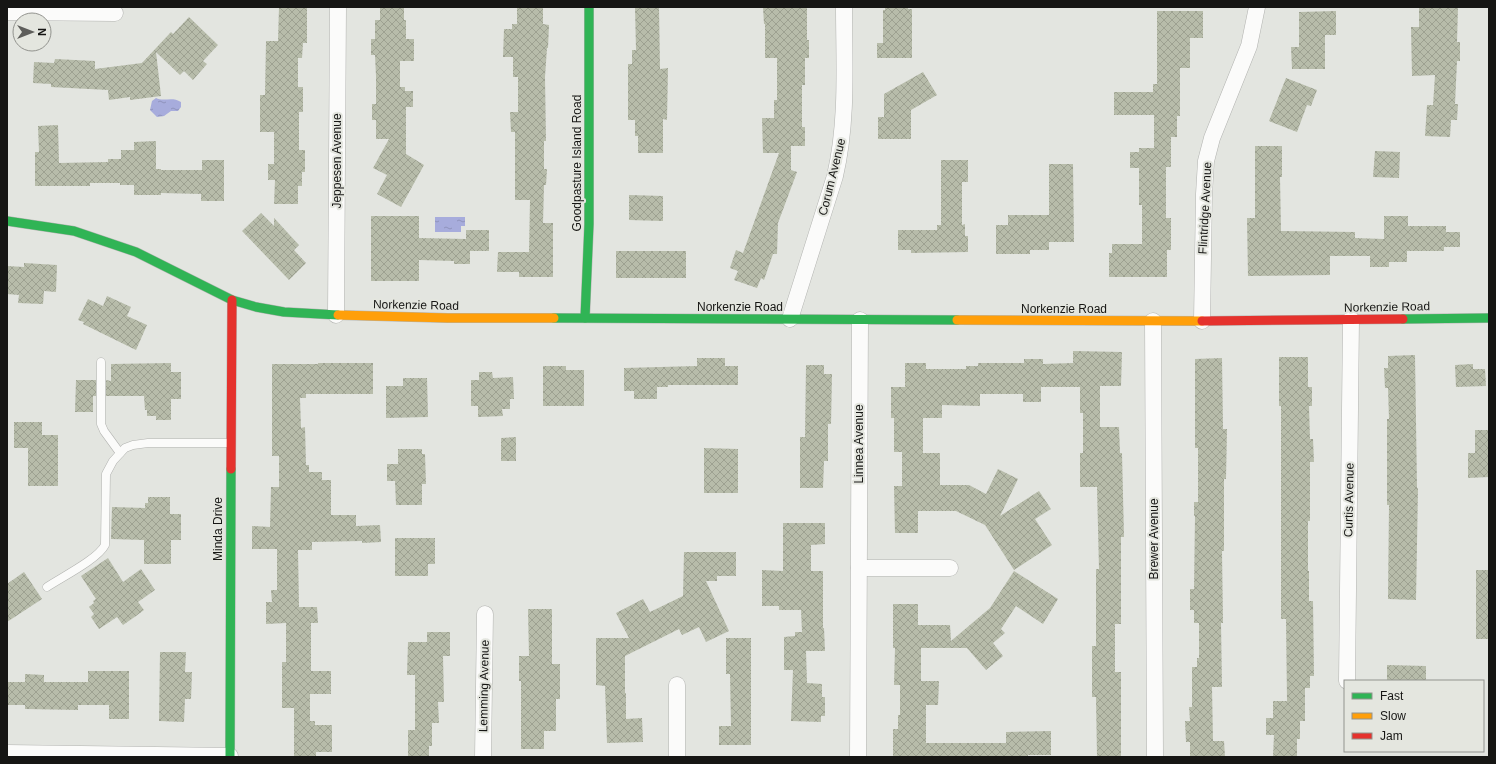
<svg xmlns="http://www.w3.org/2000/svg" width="1496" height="764" font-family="Arial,sans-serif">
<defs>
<pattern id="water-ripples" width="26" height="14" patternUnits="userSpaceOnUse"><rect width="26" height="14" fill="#a7acdc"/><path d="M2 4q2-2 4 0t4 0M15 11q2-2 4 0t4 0" fill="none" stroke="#8f93bc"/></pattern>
<pattern id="building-cross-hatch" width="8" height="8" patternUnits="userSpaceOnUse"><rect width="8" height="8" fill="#b7bcaa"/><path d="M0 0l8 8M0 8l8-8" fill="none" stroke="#9da191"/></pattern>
</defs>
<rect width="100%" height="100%" fill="#e3e5e0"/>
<g fill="url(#water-ripples)">
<path d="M156 98C164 102 172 96 181 102V107L178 111H171L164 116 157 117 150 110 152 101Z"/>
<path d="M435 217H465V226H461V232H435Z"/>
</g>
<g fill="url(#building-cross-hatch)">
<path d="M279 7H307V43H303L302 58H298V87H303V112H299V150H305V172H302V186H298V204H274L275 180H268V164H274V132H260V95H265L266 41H278Z"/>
<path d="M380 7H404V20H406V39H414V61H400V87H405V91H413V107H406V154L424 165 401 207 377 194 387 175 373 168 389 139H376V120H372V104H376V76L375 55H371V39H375V20H380Z"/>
<path d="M517 7H543V24L549 25 548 48H547L545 77 546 141H544V169H547L546 185H544L543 223H553V277H519V272H497L498 252H529L530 200H515V132H511L510 112H518V77H513V57H503L504 29H512V24H517Z"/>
<path d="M635 7H659L660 69 668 68 667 120 663 119V153H638V136H635V120H628V64H632V50H636Z"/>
<path d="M763 7H807V40H809V58H805V85H802V127H805V146H791V170L797 172 778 223 777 254H773L764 280 761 278 757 288 734 280 738 271 730 268 736 250 743 253 779 153H763L762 118H774V100H777V58H765V24H764Z"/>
<path d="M885 7H908V9H912V58H877V43H883V10H885Z"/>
<path d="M1419 7H1458L1457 42H1460V61H1457L1455 104H1458L1457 120H1451L1450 137 1425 136 1427 105H1433L1435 75 1412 76 1411 27H1419Z"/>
<path d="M1157 11H1203V38H1190V68H1180V116H1177V137H1171V167H1166V218H1171V250H1167V277H1109V253H1112V244H1142V205H1139V168H1130V152H1139V148H1154V115H1114V92H1153V84H1157Z"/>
<path d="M1336 11V35H1325V69H1292L1291 47H1299V12Z"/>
<path d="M189 17 218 45 203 61 207 64 193 80 184 71 180 75 156 52 161 96 130 100V97L109 100 108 90 51 87V84L33 83 34 62 54 63 55 59 95 61V69L142 63 171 32 173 34Z"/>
<path d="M923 72 937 95 911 110V139H878V117H884V94Z"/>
<path d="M1286 78 1317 90 1311 106 1307 105 1297 132 1269 121Z"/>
<path d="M58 125 59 163 108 162V159H121V150H134V142L156 141V169H161V170H202V160H224V201H201V194L161 193V195H134V185H120V183H90V186H35V152H39L38 126Z"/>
<path d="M1255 146H1282V177H1280L1281 231 1355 232V238L1384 239V216H1408V226H1446V232H1460V247H1444V251H1407V262H1389V267H1370V256H1330V275L1248 276 1247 218H1255Z"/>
<path d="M1375 151 1400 152 1399 178 1373 177Z"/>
<path d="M941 160H968V182H962V225L965 224V236H968V252L911 253V250H898V230H937V225H941Z"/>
<path d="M1049 164H1073L1074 242H1049V250H1030V254H996V225H1008V215H1049Z"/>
<path d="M629 195 663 196V221L629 220Z"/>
<path d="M261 213 274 226V218L299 245 294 250 306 263 289 280 242 231Z"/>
<path d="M371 216H419V238L466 239V230H489V251H470V264H454V261L419 260V281H371Z"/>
<rect x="616" y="251" width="70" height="27"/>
<path d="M24 263 57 265 56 292 44 291 43 304 18 303 19 295 7 294V266L24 267Z"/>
<path d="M107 296 131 307 127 316 147 325 136 350 83 324 84 322 78 320 88 299 103 306Z"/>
<path d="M1073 351 1122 352 1121 386H1100V427H1119L1120 453H1122L1124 537H1121V624H1115V672H1121V757H1097L1096 697H1092V646H1096V569H1099L1097 487H1080V453H1083V413H1080V387H1041V402H1023V394H980V406L942 405V418H923V453H940V485H969L986 494 998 469 1018 479 1000 516 1039 491 1051 509 1035 519 1052 545 1014 570 985 525 956 511H918V533H895L894 486H902V452H894V418H891V387H905V363H926V369H966V366H978V363H1024V359H1043V364L1073 363Z"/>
<path d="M1415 355 1417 488H1418L1416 600 1388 599 1389 505H1387V419H1389L1388 388H1385L1384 368H1388V356Z"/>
<path d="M1279 357H1308V387H1312V406H1309L1310 439H1313L1314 462H1310V521H1308V571H1309V601H1313L1314 676H1310V688H1305V721H1300V739H1297V756H1273L1274 735H1266V718H1273V701H1287L1286 619H1281V406H1279Z"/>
<path d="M697 358H725V366H738V385H668V387H657V399H634V391H624V368L697 366Z"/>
<path d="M1222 358 1223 429H1227L1226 479H1224V551H1222L1223 623H1221L1222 687H1212L1213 741H1224L1225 757H1190V742H1186L1185 721H1190L1189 707H1192V667H1197V658H1199V623H1194V610H1190V589H1194L1195 516H1194V502H1198V448H1195V359Z"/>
<path d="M171 363V372H181V399H171V420H156V416H147V410H145L144 396H106V380L111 381V364Z"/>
<path d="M318 363H373V394H306V398H300L301 428 305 427 306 465H309V472H322V480H331V515H356V526L380 525 381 542 362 543V541L312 542V550H298L299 607H317L318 623H311V671H331V694H310V721H315V725H332V752H316V757H294V708H282V662H286V623L266 624V602H272L271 590H277V549H252V526L270 527 271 487H279V456H272V364H318Z"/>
<path d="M1473 364V369H1485L1486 386 1456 387 1455 365Z"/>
<path d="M806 365H824V374H832L831 424H828V461H824L823 488H800V437H805Z"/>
<path d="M543 366H566V370H584V406H543Z"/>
<path d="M479 372H492L493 378 513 377 514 399H510V409H502L503 416 478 417V406H471V380H479Z"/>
<path d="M403 378H427L428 417 386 418V386H403Z"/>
<path d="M76 380H96V396H93V412H75Z"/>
<path d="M14 422H42V435H58V486H28V448H14Z"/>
<path d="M1475 430H1489V477L1468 478V453H1475Z"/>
<path d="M516 437V461H501V438Z"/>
<path d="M704 448 738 449V493H704Z"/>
<path d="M398 449H422V454H425L426 484H422V505H396L395 481H387V464H398Z"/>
<path d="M148 497H170V514H181V540H171V564H144V540L111 539 112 507 145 508V503H148Z"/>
<path d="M783 523H825V544L811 545V571H823V628H824L825 651H806L807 683 822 684V697H825V716H821V722L791 721 793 670H784V637L795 636V632H802L801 610H779V606H762V570L783 571Z"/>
<path d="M395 538H435V564H428V576H395Z"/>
<path d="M684 552H736V576H717V581H706L729 631 706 642 699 627 682 635 679 629 625 656V693H626V719L642 718 643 742 607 743 605 686 596 685V638H629L616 613 643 599 650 612 683 596Z"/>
<path d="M108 558 123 582 141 569 155 590 138 602 144 610 136 616 123 625 117 617 99 629 91 617 94 614 89 607 94 603 93 601 96 599 81 576Z"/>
<rect x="1476" y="570" width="13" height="69"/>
<path d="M1014 571 1058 599 1043 624 1016 606 1001 629 1005 633 993 643 1003 656 986 670 967 648H921V681H939L938 705H926V743H1006V732L1051 731V755H1028V757H893V729H898V715H900V685H894L895 648H893V604H918V625H950L951 641 990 608Z"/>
<path d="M24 572 42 599 7 622V584Z"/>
<path d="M528 609H552V664H560V699H556V731H544V749H521V681H519V656H529Z"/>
<path d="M427 632H450V656H443L444 702H438L439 723H432V746H429V757H408V730H415V675H407L408 642H427Z"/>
<path d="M726 638H751V745H719V726H731L730 674H726Z"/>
<path d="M160 652H186L185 672H192L191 699H185L184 722 159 721Z"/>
<path d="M1387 665 1426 666V681H1387Z"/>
<path d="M88 671H129V719H109V705H78V710L25 709V705H7V682H25V674L44 675V682H88Z"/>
</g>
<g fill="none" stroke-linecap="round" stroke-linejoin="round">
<g stroke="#b2b3b0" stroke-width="9">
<g id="lane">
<path d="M101 362V424L104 431 120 453"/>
<path d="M47 587C62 577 98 559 105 545L106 474 113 461 125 448 133 445 148 443H230"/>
</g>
</g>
<g stroke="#b2b3b0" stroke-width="17">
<g id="street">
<path d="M7 12 115 13"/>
<path d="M336 315 338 7"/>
<path d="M790 319 835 176C848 120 844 63 844 7"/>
<path d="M1153 321 1155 757"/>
<path d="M1202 321 1204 194 1206 161 1212 138 1249 46 1257 7"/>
<path d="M859 568H950"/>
<path d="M1347 681 1351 319"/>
<path d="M7 753 230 756"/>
<path d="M483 757 485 614"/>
<path d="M677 757V685"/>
<path d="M858 757 860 320"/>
</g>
</g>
<g stroke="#b2b3b0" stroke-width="10">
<g id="fast">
<path d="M7 221 74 231 136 252 232 300 256 307 284 312 338 315"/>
<path d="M554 318 957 320"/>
<path d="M585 318 589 224V7"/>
<path d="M1403 319 1489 318"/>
<path d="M230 757 231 469"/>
</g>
</g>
<g stroke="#b2b3b0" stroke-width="10">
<g id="slow">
<path d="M338 315 448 318H554"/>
<path d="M957 320 1202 321"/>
</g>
</g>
<g stroke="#b2b3b0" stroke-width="10">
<g id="jam">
<path d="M1202 321 1403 319"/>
<path d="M231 469 232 300"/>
</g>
</g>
<use href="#lane" stroke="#fbfbfa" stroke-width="8"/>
<use href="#street" stroke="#fbfbfa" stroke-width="16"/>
<use href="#fast" stroke="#30b455" stroke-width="9"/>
<use href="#slow" stroke="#ff9f0a" stroke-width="9"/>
<use href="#jam" stroke="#e5322d" stroke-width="9"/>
</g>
<g text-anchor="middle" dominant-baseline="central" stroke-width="4" stroke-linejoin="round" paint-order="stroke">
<g font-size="12" fill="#161614" stroke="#e4e6df">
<text transform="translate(337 161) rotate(-90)">Jeppesen Avenue</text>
<text transform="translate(577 163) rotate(-90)">Goodpasture Island Road</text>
<text transform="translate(832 177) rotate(-76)">Corum Avenue</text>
<text transform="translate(1205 208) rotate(-87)">Flintridge Avenue</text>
<text transform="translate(416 305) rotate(1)">Norkenzie Road</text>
<text x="740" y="307">Norkenzie Road</text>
<text transform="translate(1387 307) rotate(-1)">Norkenzie Road</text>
<text x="1064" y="309">Norkenzie Road</text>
<text transform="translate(859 444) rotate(-90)">Linnea Avenue</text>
<text transform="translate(1349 500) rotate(-89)">Curtis Avenue</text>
<text transform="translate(218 529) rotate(-90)">Minda Drive</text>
<text transform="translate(1154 539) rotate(-90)">Brewer Avenue</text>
<text transform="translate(484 686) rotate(-89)">Lemming Avenue</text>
</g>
</g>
<rect width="1496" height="764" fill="none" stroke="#161614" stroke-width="16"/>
<rect x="1344" y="680" width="140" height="72" fill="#e4e6df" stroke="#92938e"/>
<rect x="1352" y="693" width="20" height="6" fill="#30b455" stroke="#92938e"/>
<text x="1380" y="700" font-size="12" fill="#161614">Fast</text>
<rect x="1352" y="713" width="20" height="6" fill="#ff9f0a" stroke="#92938e"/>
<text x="1380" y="720" font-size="12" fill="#161614">Slow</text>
<rect x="1352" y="733" width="20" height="6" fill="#e5322d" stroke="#92938e"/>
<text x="1380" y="740" font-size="12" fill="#161614">Jam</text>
<g transform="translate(32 32) rotate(90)"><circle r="19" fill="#e4e6df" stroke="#92938e"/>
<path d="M0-3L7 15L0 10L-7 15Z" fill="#5e5e5b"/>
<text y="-6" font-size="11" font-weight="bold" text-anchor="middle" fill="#161614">N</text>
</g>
</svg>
